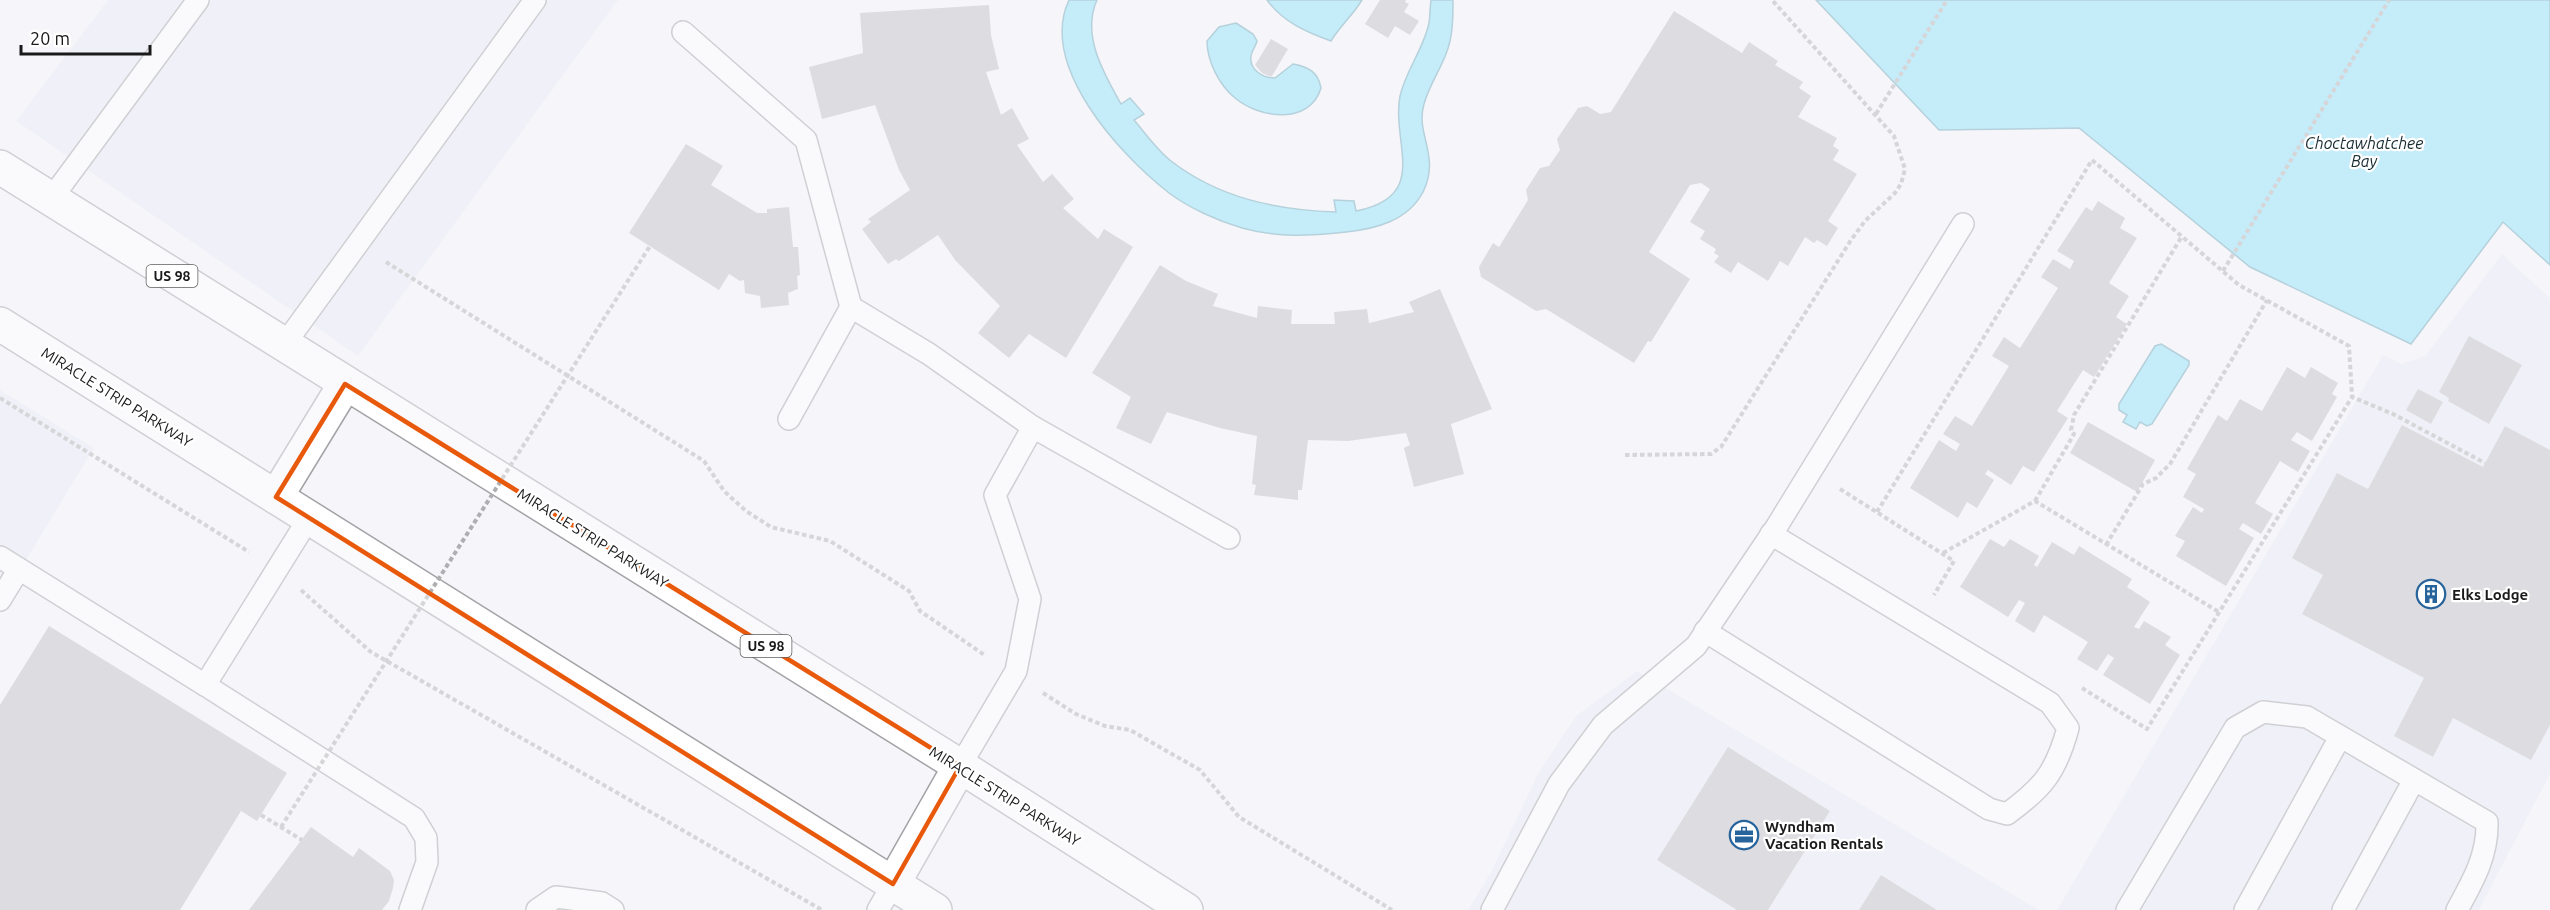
<svg xmlns="http://www.w3.org/2000/svg" width="2550" height="910" font-family="Ubuntu,sans-serif">
<rect width="100%" height="100%" fill="#f6f6fa"/>
<g fill="#e9eaf5">
<path d="M108 0H618L358 356 16 121Z"/>
<path d="M2502 254 2550 298V774L2479 910H2057L2383 355 2401 364 2425 356Z"/>
<path d="M0 390 94 448 0 603Z"/>
<path d="M1637 671 2039 910H1468L1491 872 1539 772 1576 716Z"/>
</g>
<g fill="#89e0f9" stroke="#68a5b6" stroke-width="1.5">
<path d="M1069 0H1097C1081 35 1104 74 1121 104L1130 98 1144 114 1134 120C1146 134 1157 150 1171 161 1219 198 1276 210 1336 212L1334 200 1354 201 1356 211C1431 196 1391 144 1400 96 1406 70 1424 48 1429 23 1430 16 1430 7 1431 0H1453C1453 18 1453 37 1446 54 1440 70 1429 86 1424 104 1415 135 1441 155 1423 192 1408 221 1375 229 1346 232 1309 236 1278 238 1242 228 1218 221 1189 208 1169 193 1120 155 1038 66 1069 0Z"/>
<path d="M1267 0H1362C1353 15 1340 26 1331 41 1306 32 1283 22 1267 0Z"/>
<path d="M1816 0H2550V265L2503 222 2411 344 2250 267 2079 128 1939 130Z"/>
<path d="M1236 23 1253 34 1257 41C1256 46 1252 50 1251 56 1249 70 1263 78 1275 78L1293 64C1309 67 1318 72 1321 88 1310 125 1260 119 1235 98 1219 85 1207 61 1207 41L1219 27Z"/>
<path d="M2161 344 2189 361V365L2152 424 2147 426 2140 422 2136 429 2123 422 2127 415 2119 410V404L2155 346Z"/>
</g>
<g fill="#bfbfc3">
<path d="M1380 0H1406L1405 2 1409 4 1404 12 1419 21 1410 35 1395 26 1388 38 1365 24Z"/>
<path d="M989 5 991 35 999 69 986 72 1001 115 1012 108 1029 139 1017 145 1043 182 1052 174 1074 199 1063 208 1098 239 1104 229 1133 247 1066 358 1029 334 1009 358 978 333 1000 306 955 260 938 235 899 261 896 259 888 264 862 229 871 222 868 219 910 190 899 170 875 105 822 119 809 67 863 53 860 13Z"/>
<path d="M1674 11 1742 53 1749 42 1778 61 1775 65 1803 82 1799 88 1811 96 1798 117 1837 138 1833 146 1839 150 1833 160 1857 174 1828 221 1838 228 1827 246 1817 240 1814 243 1805 237 1788 266 1780 261 1768 281 1738 262 1731 273 1714 262 1719 256 1714 253 1716 249 1700 239 1705 231 1690 222 1710 189 1701 183 1690 185 1649 252 1690 279 1651 342 1648 341 1634 363 1546 309 1536 311 1481 277 1479 267 1493 243 1499 247 1528 200 1526 190 1540 168 1549 166 1560 150 1557 139 1578 108 1587 106 1600 114 1611 112Z"/>
<path d="M1271 39 1288 49 1272 76H1269L1262 73 1255 65Z"/>
<path d="M686 144 723 166 711 185 757 213H767V209L789 207 793 247H798L800 275 797 276 798 289 788 293 789 305 761 308 760 296 745 293 744 280 740 281 729 274 719 290 629 233Z"/>
<path d="M2098 201 2125 218 2120 228 2137 238 2109 283 2129 296 2116 317 2127 324 2094 377 2083 370 2057 411 2068 418 2034 472 2023 466 2011 485 1988 470 1985 474 1994 480 1977 508 1967 502 1958 518 1910 488 1939 440 1956 451 1960 444 1943 434 1955 416 1972 426 2009 366 1992 356 2004 337 2020 348 2058 288 2041 277 2053 259 2070 269 2074 261 2057 251 2086 207 2092 211Z"/>
<path d="M1160 265 1186 281 1218 294 1213 306 1257 318 1258 306 1292 310 1291 324H1335L1334 312 1367 309 1369 323 1414 312 1409 302 1440 289 1492 409 1451 424 1464 474 1414 487 1404 448 1410 445 1406 433 1348 441 1308 440 1302 490H1298V500L1254 495 1256 485 1252 484 1257 436 1220 428 1167 412 1151 444 1116 428 1131 397 1092 373Z"/>
<path d="M2469 336 2522 365 2489 424 2448 401 2449 398 2439 392Z"/>
<path d="M2287 367 2305 378 2311 367 2338 383 2332 394 2337 397 2312 441 2297 432 2291 440 2310 451 2298 472 2280 461 2255 503 2273 514 2261 534 2243 523 2239 529 2254 538 2226 586 2176 556 2185 541 2175 536 2193 507 2202 513 2204 509 2183 497 2196 474 2187 469 2218 415 2227 421 2240 399 2262 411Z"/>
<path d="M2418 389 2443 402 2431 424 2406 410Z"/>
<path d="M2088 422 2155 460 2137 492 2070 453Z"/>
<path d="M2402 425 2483 467 2505 426 2550 450V725L2531 760 2453 718 2433 757 2394 736 2424 678 2302 614 2323 575 2292 558 2337 473 2368 489Z"/>
<path d="M1990 539 2004 547 2010 539 2039 556 2034 565 2037 567 2052 542 2074 555 2079 546 2132 579 2127 587 2150 602 2134 627 2139 629 2144 621 2171 637 2165 645 2180 655 2150 704 2103 675 2114 658 2108 654 2097 671 2077 659 2088 642 2044 615 2034 633 2015 621 2025 603 2019 600 2008 617 1960 587Z"/>
<path d="M49 626 287 773 257 821 241 811 180 910H0V705Z"/>
<path d="M1728 747 1830 811 1768 910H1737L1657 860Z"/>
<path d="M311 827 353 857 359 848 390 871 394 880 393 888 389 901 382 910H249Z"/>
<path d="M1881 875 1937 910H1859Z"/>
</g>
<g fill="none" stroke-linecap="round" stroke-linejoin="round">
<g stroke="#a2a3a6" stroke-width="24">
<g id="lane">
<path d="M683 32 806 140 851 307"/>
<path d="M51 199 198 0"/>
<path d="M284 345 535 0"/>
<path d="M789 419 851 307 929 354 1033 427"/>
<path d="M0 557 205 685 309 518"/>
<path d="M0 600 19 569"/>
<path d="M1705 631 1989 809 2007 814C2043 788 2056 772 2068 728L2050 703 1771 534"/>
<path d="M205 685 414 818 426 838 427 862 410 910"/>
<path d="M960 766 1016 671 1030 599 995 495 1033 427 1229 538"/>
<path d="M537 910 556 897 602 903 613 910"/>
<path d="M878 910 893 884"/>
<path d="M1492 910 1559 784 1603 725 1696 646 1777 526 1963 224"/>
<path d="M2127 910 2235 728 2263 712 2307 717 2487 822C2488 855 2473 881 2457 910"/>
<path d="M2245 910 2340 737"/>
<path d="M2343 910 2414 780"/>
</g>
</g>
<g stroke="#a2a3a6" stroke-width="36">
<g id="highway">
<path d="M0 167 960 766 1186 910"/>
<path d="M0 324 935 910"/>
<path d="M276 497 345 384"/>
<path d="M893 884 960 766"/>
</g>
</g>
<g stroke="#afafb2" stroke-width="4" stroke-dasharray="4.5 3" stroke-linecap="butt">
<path d="M1876 114 1947 0"/>
<path d="M386 262 704 461 724 491 746 511 771 527 830 541 909 591 920 611 986 656"/>
<path d="M2223 271 2389 0"/>
<path d="M0 398 249 552"/>
<path d="M1625 455 1711 454 1721 447 1851 240 1865 221 1895 193 1901 184 1905 169 1894 136 1772 0"/>
<path d="M1840 489 1954 561 1934 595"/>
<path d="M2035 501 2074 434 2071 430 2074 415 2182 236"/>
<path d="M1877 512 2092 160 2239 285 2349 346 2352 396"/>
<path d="M2106 545 2143 484 2156 478 2170 464 2267 300"/>
<path d="M1943 553 2035 501 2219 612"/>
<path d="M301 590 371 652 822 910"/>
<path d="M2082 688 2147 729 2352 397 2393 414 2485 463"/>
<path d="M1043 693 1076 714 1105 726 1130 730 1200 770 1239 817 1392 910"/>
<path d="M261 815 302 840"/>
</g>
<use href="#lane" stroke="#fff" stroke-width="21"/>
<use href="#highway" stroke="#fff" stroke-width="33"/>
<path stroke="#afafb2" stroke-width="4" stroke-dasharray="4.5 3" stroke-linecap="butt" d="M281 827 650 246"/>
</g>
<path d="M0 0H2550V910H0ZM345 384 960 766 893 884 276 497Z" fill="#f6f6fa" fill-opacity=".55" fill-rule="evenodd"/>
<path fill="none" stroke="#e8590c" stroke-width="4.5" stroke-linejoin="round" d="M345 384 960 766 893 884 276 497Z"/>
<defs>
<g id="building-ring" transform="scale(1.5)"><circle r="9.5" fill="#fff" stroke="#27649b" stroke-width="1.5"/><path d="M-4-6H4V6H1V3H-1V6H-4ZM-2.5-4.3h1.7v1.8h-1.7ZM.8-4.3h1.7v1.8H.8ZM-2.5-1h1.7V.8h-1.7ZM.8-1h1.7V.8H.8Z" fill="#27649b"/></g>
<g id="office-ring" transform="scale(1.5)"><circle r="9.5" fill="#fff" stroke="#27649b" stroke-width="1.5"/><path d="M-6-3h4V-5.5h4V-3h4V5H-6ZM-1-4.5V-3h2v-1.5ZM-6 0V1H6V0Z" fill="#27649b"/></g>
</defs>
<g fill-rule="evenodd">
<use href="#building-ring" x="2431" y="594"/>
<use href="#office-ring" x="1744" y="835"/>
</g>
<g text-anchor="middle" dominant-baseline="central" stroke-width="4.5" stroke-linejoin="round" paint-order="stroke">
<g fill="#fff" stroke="#5f5f5f" stroke-width="1.5">
<rect x="146.5" y="265" width="51" height="22" rx="4.5"/>
<rect x="740.5" y="635" width="51" height="22" rx="4.5"/>
</g>
<g font-size="14" font-weight="bold" fill="#1a1a1b">
<text x="172" y="276">US 98</text>
<text x="766" y="646">US 98</text>
</g>
<g font-size="15" fill="#1a1a1b" stroke="#fff">
<text transform="translate(117 397) rotate(32)">MIRACLE STRIP PARKWAY</text>
<text transform="translate(593 538) rotate(32)">MIRACLE STRIP PARKWAY</text>
<text transform="translate(1005 796) rotate(32)">MIRACLE STRIP PARKWAY</text>
</g>
<g font-size="15" font-weight="bold" fill="#1a1a1b" stroke="#fff" text-anchor="start">
<text x="2452" y="594">Elks Lodge</text>
<text x="1765" y="826">Wyndham<tspan x="1765" dy="17">Vacation Rentals</tspan></text>
</g>
<g font-size="16" font-style="italic" fill="#182c32" stroke="#fff">
<text x="2364" y="143">Choctawhatchee<tspan x="2364" dy="18">Bay</tspan></text>
</g>
</g>
<path d="M21 45v9h129v-9" fill="none" stroke="#1a1a1b" stroke-width="3"/>
<text x="30" y="45" font-size="18" fill="#1a1a1b" stroke="#ffffff" stroke-width="4.5" paint-order="stroke">20 m</text>
</svg>
